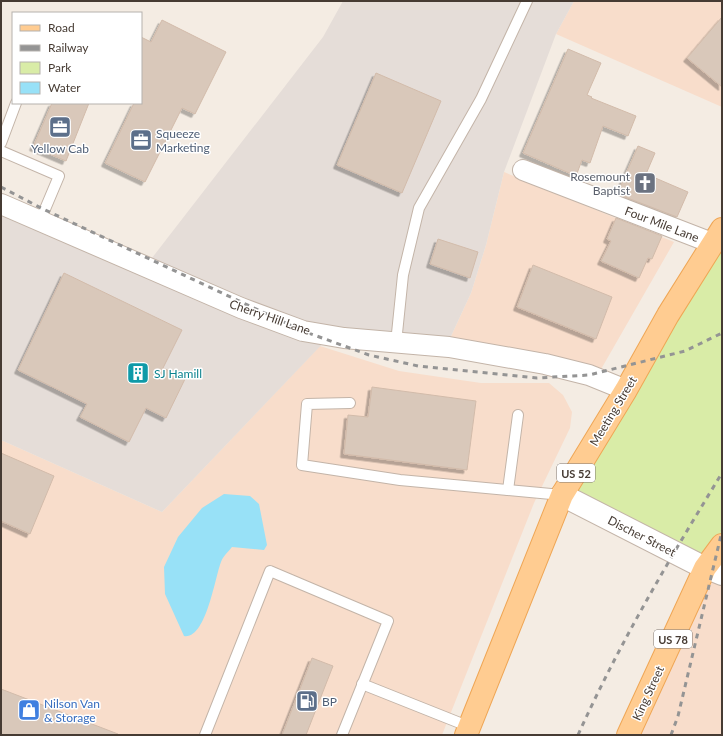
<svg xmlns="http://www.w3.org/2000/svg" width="723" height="736" font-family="Lato,sans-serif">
<defs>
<filter id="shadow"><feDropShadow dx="-3.5" dy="3.5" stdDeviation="0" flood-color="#0004"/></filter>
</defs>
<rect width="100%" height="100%" fill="#f4ece3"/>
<g fill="#f8ddcb">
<path d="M574 1H722V107L556 34Z"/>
<path d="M504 172 674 242 596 378 446 347 471 293 486 245Z"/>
<path d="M320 346 399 371 481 383H549L563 395 572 412 570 428 534 503 442 735H1V440L162 512Z"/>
<path d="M722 545V735H629Z"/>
</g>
<path fill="#e5ddd8" d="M343 1H574L556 34 504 172 486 245 471 293 446 347 330 336 162 512 1 440V204L145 267 323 37Z"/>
<path fill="#d9eca7" d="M722 229V545L705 568 562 495Z"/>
<path fill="#98e1f7" d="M224 494 250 496 259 504 267 545 264 550 232 547C229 551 223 556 221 562 215 577 206 640 184 636L165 594 164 567 178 537 202 508Z"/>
<g fill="#d9c8ba" stroke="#d2bbaa" filter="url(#shadow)">
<path d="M722 17V87L687 58Z"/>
<path d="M162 20 226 52 195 114 182 108 145 182 105 163 134 103H141V37L151 42Z"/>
<path d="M568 49 601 63 587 95 592 97 591 98 636 116 628 136 603 126 590 163 582 160 576 176 523 153Z"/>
<path d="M376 73 441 101 402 193 337 165Z"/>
<path d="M52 103H89L66 161 33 147Z"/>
<path d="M638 146 655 153 646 174 688 192 677 217 617 194Z"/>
<path d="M616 218 662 236 652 259 648 258 639 278 601 261 611 241 607 239Z"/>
<path d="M438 239 478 252 470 278 430 264Z"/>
<path d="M533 265 612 297 596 339 517 307Z"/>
<path d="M64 273 182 330 163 368 185 379 166 418 146 408 129 442 80 417 87 404 18 370Z"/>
<path d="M372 387 476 401 467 470 344 454 348 415 368 417Z"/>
<path d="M1 453 54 476 30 534 1 521Z"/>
<path d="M312 658 333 666 306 735H282Z"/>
<path d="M1 689 118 734V735H1Z"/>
</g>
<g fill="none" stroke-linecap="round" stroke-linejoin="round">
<g stroke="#c3b4a8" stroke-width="12">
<g id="service">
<path d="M1 143 16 103"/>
<path d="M1 151 59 176 40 221"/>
<path d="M396 343 403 275 419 208 481 99 527 1"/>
<path d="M350 403 307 404 302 465 400 480 562 495"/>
<path d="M508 490 518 415"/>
<path d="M362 684 470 727"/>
<path d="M205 735 270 571 388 621 342 735"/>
</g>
</g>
<g stroke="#c3b4a8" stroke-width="22">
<g id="minor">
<path d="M523 170 712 243"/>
<path d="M1 204 241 308 303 331 344 338 449 347 545 364 589 375 626 390"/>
<path d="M705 568 722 575"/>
</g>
</g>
<g stroke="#c3b4a8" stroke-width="24">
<path id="tertiary" d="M562 495 705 568"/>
</g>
<g stroke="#efa655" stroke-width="24">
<g id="primary">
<path d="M466 735 562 495 626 390 668 315 722 229"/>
<path d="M628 735 705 568 722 545"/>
</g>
</g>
<use href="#service" stroke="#fff" stroke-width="10"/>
<use href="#minor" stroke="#fff" stroke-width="20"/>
<use href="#tertiary" stroke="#fff" stroke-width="22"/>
<use href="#primary" stroke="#ffcc91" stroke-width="22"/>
<g stroke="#949494" stroke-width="3" stroke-dasharray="5 5" stroke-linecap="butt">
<path d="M1 187 41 208 303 331 369 355 418 366 537 378 589 375 685 351 722 333"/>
<path d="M578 735C619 644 670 558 722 473"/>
<path d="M671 735 678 716 722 531"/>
</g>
</g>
<defs>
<g id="office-square" transform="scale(1.15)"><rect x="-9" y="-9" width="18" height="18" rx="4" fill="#5c6f8a" stroke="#fff"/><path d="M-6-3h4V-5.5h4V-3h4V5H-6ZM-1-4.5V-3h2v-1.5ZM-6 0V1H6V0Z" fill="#fff"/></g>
<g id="church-square" transform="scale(1.15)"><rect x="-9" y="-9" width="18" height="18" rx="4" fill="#6b7280" stroke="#fff"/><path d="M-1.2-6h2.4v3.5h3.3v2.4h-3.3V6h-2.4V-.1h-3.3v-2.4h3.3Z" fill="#fff"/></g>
<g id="building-square" transform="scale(1.15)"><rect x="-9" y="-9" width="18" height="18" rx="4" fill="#0f9aa8" stroke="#fff"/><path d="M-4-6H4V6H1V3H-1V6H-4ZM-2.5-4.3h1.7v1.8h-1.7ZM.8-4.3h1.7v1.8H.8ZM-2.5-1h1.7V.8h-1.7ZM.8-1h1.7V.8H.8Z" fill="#fff"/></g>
<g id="fuel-square" transform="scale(1.15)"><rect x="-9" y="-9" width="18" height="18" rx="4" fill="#5c6f8a" stroke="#fff"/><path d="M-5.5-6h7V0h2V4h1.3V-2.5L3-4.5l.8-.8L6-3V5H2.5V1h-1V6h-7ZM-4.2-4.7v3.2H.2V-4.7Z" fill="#fff"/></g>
<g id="shop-square" transform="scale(1.15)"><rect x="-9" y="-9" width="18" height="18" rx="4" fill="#3f7fe0" stroke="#fff"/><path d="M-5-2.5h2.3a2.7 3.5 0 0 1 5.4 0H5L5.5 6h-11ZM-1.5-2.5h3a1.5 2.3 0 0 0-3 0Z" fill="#fff"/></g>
</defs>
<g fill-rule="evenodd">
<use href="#office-square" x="60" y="127"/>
<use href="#office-square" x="141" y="140"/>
<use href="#church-square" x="645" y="183"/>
<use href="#building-square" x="138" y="373"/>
<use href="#fuel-square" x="307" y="701"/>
<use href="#shop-square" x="29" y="710"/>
</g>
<g text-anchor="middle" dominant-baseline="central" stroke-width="3" stroke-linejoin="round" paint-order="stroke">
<g fill="#fff" stroke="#7e7670" stroke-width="1">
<rect x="557" y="464" width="38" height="18" rx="3"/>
<rect x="654" y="630" width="38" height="18" rx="3"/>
</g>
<g font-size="11" font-weight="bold" fill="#463b33">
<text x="576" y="473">US 52</text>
<text x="673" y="639">US 78</text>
</g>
<g font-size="12" fill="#4e5e75" stroke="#fff" text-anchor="start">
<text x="156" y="133">Squeeze<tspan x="156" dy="14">Marketing</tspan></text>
<text x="60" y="148" text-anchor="middle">Yellow Cab</text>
<text x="322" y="701">BP</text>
</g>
<g font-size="12" fill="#5b616d" stroke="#fff" text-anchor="end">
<text x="630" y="176">Rosemount<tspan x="630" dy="14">Baptist</tspan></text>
</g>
<g font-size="12" fill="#463b33" stroke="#fff">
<text transform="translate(662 224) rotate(21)">Four Mile Lane</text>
<text transform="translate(270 317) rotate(19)">Cherry Hill Lane</text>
<text transform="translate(613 411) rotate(-59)">Meeting Street</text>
<text transform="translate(642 536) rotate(27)">Discher Street</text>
<text transform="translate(648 693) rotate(-65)">King Street</text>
</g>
<g font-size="12" fill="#0d838f" stroke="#fff" text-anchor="start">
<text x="154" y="373">SJ Hamill</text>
</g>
<g font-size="12" fill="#366cbe" stroke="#fff" text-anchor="start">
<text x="44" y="703">Nilson Van<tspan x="44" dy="14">&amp; Storage</tspan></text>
</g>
</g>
<rect width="723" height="736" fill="none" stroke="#463b33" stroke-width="4"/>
<rect x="12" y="12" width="130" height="92" fill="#ffffff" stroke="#b5b1ad"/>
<rect x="20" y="25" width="20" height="6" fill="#ffcc91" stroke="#b5b1ad"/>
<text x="48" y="32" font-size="12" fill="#463b33">Road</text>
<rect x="20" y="45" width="20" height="6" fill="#949494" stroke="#b5b1ad"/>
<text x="48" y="52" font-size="12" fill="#463b33">Railway</text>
<rect x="20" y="62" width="20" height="12" fill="#d9eca7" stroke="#b5b1ad"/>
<text x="48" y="72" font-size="12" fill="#463b33">Park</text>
<rect x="20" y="82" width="20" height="12" fill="#98e1f7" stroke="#b5b1ad"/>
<text x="48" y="92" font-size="12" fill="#463b33">Water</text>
</svg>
